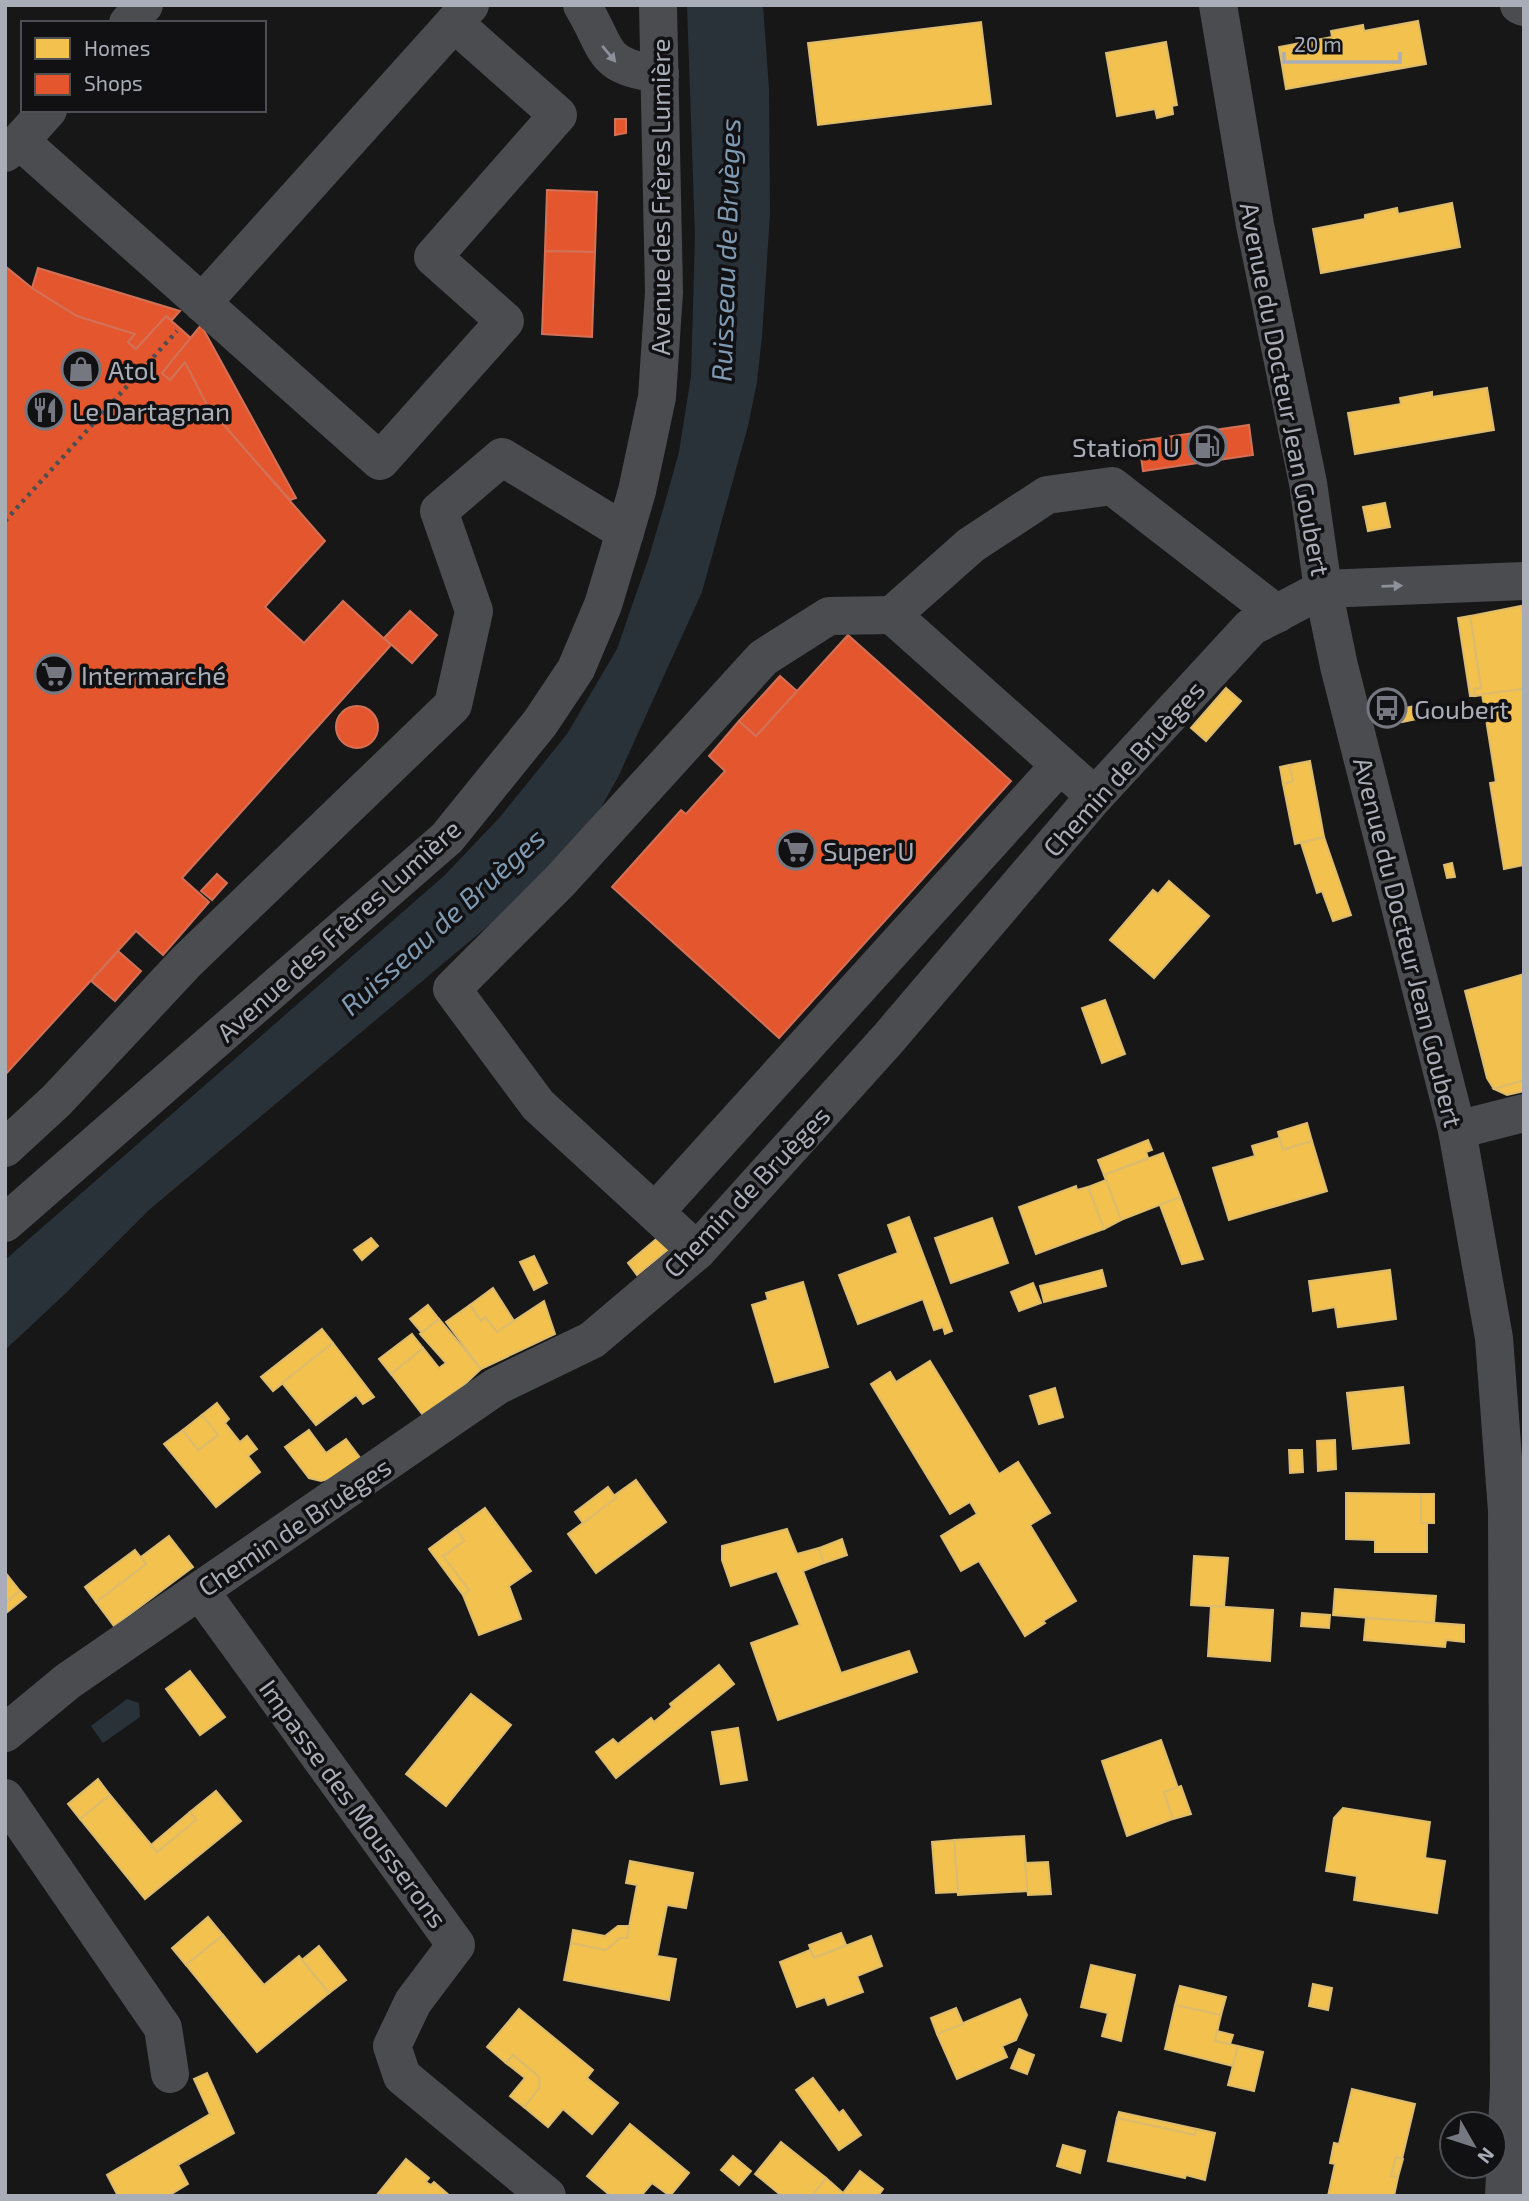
<svg xmlns="http://www.w3.org/2000/svg" width="1529" height="2201" font-family="'Exo 2',sans-serif">
<rect width="100%" height="100%" fill="#171717"/>
<g fill="#2a3239">
<path d="M687 5H763L769 89 770 214 762 336 757 382 748 426 702 592 619 775 597 815 525 895 149 1210 66 1293 5 1350V1260L445 875 500 817 567 734 617 649 649 557 664 506 679 452 691 376 695 236Z"/>
<path d="M127 1699 139 1703 140 1717 103 1743 91 1726Z"/>
</g>
<g fill="#f2c14e" stroke="#dcbb6e" stroke-width="2">
<path d="M1418 21 1426 64 1286 89 1279 47 1332 37 1331 31 1363 25 1364 31Z"/>
<path d="M981 22 991 104 818 125 808 43Z"/>
<path d="M1166 42 1177 105 1172 106 1173 114 1157 118 1155 109 1117 116 1106 53Z"/>
<path d="M1452 203 1460 247 1321 273 1313 229 1365 219V215L1397 208 1398 214Z"/>
<path d="M1487 388 1494 430 1355 454 1348 413 1401 404 1400 398 1432 392V397Z"/>
<path d="M1385 503 1390 527 1368 531 1363 507Z"/>
<path d="M1521 606 1524 620V689L1475 696 1474 689 1481 688 1470 616Z"/>
<path d="M1470 616 1481 688 1474 689 1475 696H1470L1458 618Z"/>
<path d="M1226 688 1241 701 1206 741 1191 728Z"/>
<path d="M1524 689V865L1504 869 1490 783 1496 782 1482 694Z"/>
<path d="M1415 706 1417 719 1402 722 1400 709Z"/>
<path d="M1310 761 1324 837 1295 844 1283 784 1293 781 1289 765Z"/>
<path d="M1289 765 1293 781 1283 784 1280 767Z"/>
<path d="M1324 837 1351 915 1333 921 1322 891 1317 893 1301 843Z"/>
<path d="M1452 863 1455 877 1447 878 1444 865Z"/>
<path d="M1169 881 1209 916 1154 978 1110 940 1153 890 1158 894Z"/>
<path d="M1524 974V1080L1494 1089 1487 1078 1465 991Z"/>
<path d="M1105 1000 1125 1054 1102 1063 1082 1008Z"/>
<path d="M1524 1080V1091L1520 1092 1507 1095 1494 1089Z"/>
<path d="M1307 1123 1312 1141 1283 1150 1278 1132Z"/>
<path d="M1279 1138 1283 1150 1312 1141 1327 1191 1229 1220 1213 1168 1255 1156 1252 1146Z"/>
<path d="M1148 1140 1152 1150 1146 1152 1148 1158 1104 1175 1098 1160Z"/>
<path d="M1163 1153 1180 1197 1121 1220 1104 1175Z"/>
<path d="M1106 1180 1121 1220 1104 1229 1088 1187Z"/>
<path d="M1076 1186 1077 1190 1088 1187 1104 1229 1036 1254 1019 1207Z"/>
<path d="M1180 1197 1203 1259 1182 1264 1160 1205Z"/>
<path d="M909 1217 952 1331 945 1334 943 1327 934 1330 923 1299 858 1324 839 1275 898 1253 888 1225Z"/>
<path d="M992 1218 1008 1263 951 1283 935 1238Z"/>
<path d="M660 1236 670 1248 637 1275 628 1263Z"/>
<path d="M371 1238 378 1246 362 1260 354 1250Z"/>
<path d="M534 1256 547 1283 534 1290 520 1262Z"/>
<path d="M1102 1270 1106 1286 1044 1302 1040 1286Z"/>
<path d="M1390 1270 1396 1319 1338 1327 1335 1307 1313 1311 1309 1281Z"/>
<path d="M803 1282 828 1367 775 1382 752 1305 768 1300 766 1293Z"/>
<path d="M1033 1283 1041 1303 1019 1311 1011 1292Z"/>
<path d="M493 1288 514 1321 497 1332 485 1317 481 1321 470 1305Z"/>
<path d="M544 1301 555 1334 481 1369 446 1322 470 1305 481 1321 485 1317 497 1332Z"/>
<path d="M428 1305 439 1319 422 1333 410 1319Z"/>
<path d="M439 1319 481 1369 463 1386 423 1415 391 1374 423 1348 439 1368 446 1363 420 1334Z"/>
<path d="M322 1329 333 1343 273 1391 261 1377Z"/>
<path d="M412 1334 423 1348 391 1374 379 1359Z"/>
<path d="M333 1343 374 1397 363 1404 356 1395 316 1425 282 1383Z"/>
<path d="M930 1361 999 1474 1018 1462 1050 1513 1030 1525 1076 1601 1043 1621 1045 1623 1025 1636 979 1561 961 1571 941 1536 977 1514 970 1502 950 1514 871 1384 890 1372 896 1382Z"/>
<path d="M1403 1387 1409 1443 1353 1449 1347 1393Z"/>
<path d="M1055 1388 1063 1417 1039 1424 1030 1396Z"/>
<path d="M217 1403 229 1419 225 1423 240 1442 247 1436 257 1449 248 1456 260 1472 216 1507 164 1444 183 1430 198 1450 218 1435 202 1415Z"/>
<path d="M202 1415 218 1435 198 1450 183 1430Z"/>
<path d="M309 1430 326 1453 346 1439 361 1459 335 1477 321 1481 309 1478 285 1447Z"/>
<path d="M1335 1440 1336 1469 1318 1471 1317 1441Z"/>
<path d="M1289 1450H1302L1303 1472 1290 1473Z"/>
<path d="M636 1480 666 1522 596 1573 568 1534 616 1498 615 1495Z"/>
<path d="M608 1487 616 1498 583 1523 575 1512Z"/>
<path d="M1346 1493 1421 1494V1523H1427V1552H1375V1540L1346 1539Z"/>
<rect x="1421" y="1494" width="13" height="29"/>
<path d="M485 1508 531 1571 509 1586 521 1619 479 1635 463 1595 469 1590 443 1556 464 1541 456 1529Z"/>
<path d="M456 1529 464 1541 443 1556 469 1590 463 1595 429 1549Z"/>
<path d="M787 1529 797 1554 819 1548 824 1563 803 1571 841 1673 909 1651 917 1672 778 1720 751 1643 800 1625 777 1571 731 1586 722 1560V1546Z"/>
<path d="M169 1536 193 1567 114 1626 96 1602 146 1564 141 1557Z"/>
<path d="M842 1539 847 1555 824 1563 819 1548Z"/>
<path d="M135 1550 146 1564 96 1602 85 1587Z"/>
<path d="M1194 1556 1228 1558 1224 1607 1191 1605Z"/>
<path d="M5 1572 20 1591 5 1603Z"/>
<path d="M1335 1589 1436 1596 1434 1623 1333 1615Z"/>
<path d="M20 1591 26 1597 5 1614V1603Z"/>
<path d="M1211 1606 1273 1610 1270 1661 1208 1656Z"/>
<path d="M1302 1613 1330 1615 1329 1628 1301 1626Z"/>
<path d="M1366 1618 1464 1625V1642L1446 1640 1445 1647 1364 1640Z"/>
<path d="M719 1665 734 1684 616 1778 596 1752 613 1739 618 1744 651 1718 654 1722 672 1707 670 1704Z"/>
<path d="M190 1671 225 1717 200 1735 166 1689Z"/>
<path d="M471 1694 511 1725 446 1806 406 1774Z"/>
<path d="M738 1728 747 1780 721 1784 712 1732Z"/>
<path d="M1161 1740 1178 1788 1164 1792 1173 1819 1127 1836 1102 1761Z"/>
<path d="M98 1779 110 1795 80 1819 68 1804Z"/>
<path d="M1181 1786 1191 1814 1173 1819 1164 1792Z"/>
<path d="M216 1791 241 1821 145 1899 80 1819 110 1795 157 1852 196 1820 190 1812Z"/>
<path d="M1343 1808 1430 1822 1425 1858 1445 1861 1437 1913 1354 1900 1357 1876 1326 1871 1334 1818Z"/>
<path d="M190 1812 196 1820 157 1852 151 1845Z"/>
<path d="M1024 1836 1028 1891 958 1895 954 1840Z"/>
<path d="M954 1840 958 1892 936 1893 932 1842Z"/>
<path d="M630 1861 693 1873 686 1908 667 1905 657 1956 676 1959 669 2000 564 1980 571 1943 606 1950 620 1938H627L637 1885 626 1883Z"/>
<path d="M1048 1862 1051 1894 1028 1895 1025 1863Z"/>
<path d="M208 1917 223 1935 186 1965 172 1948Z"/>
<path d="M618 1926H629L627 1938H620L606 1950 571 1943 573 1930 605 1936Z"/>
<path d="M841 1933 846 1945 814 1958 809 1945Z"/>
<path d="M223 1935 264 1985 299 1956 329 1993 257 2052 186 1965Z"/>
<path d="M871 1936 882 1966 857 1976 863 1992 828 2005 825 1997 797 2007 780 1962 810 1950 814 1958Z"/>
<path d="M319 1946 346 1980 329 1993 302 1960Z"/>
<path d="M1091 1965 1135 1975 1121 2041 1102 2036 1108 2013 1081 2007Z"/>
<path d="M1313 1984 1332 1988 1328 2010 1309 2006Z"/>
<path d="M1180 1986 1226 1997 1221 2015 1175 2005Z"/>
<path d="M1020 1999 1027 2015 1016 2040 1002 2046 1007 2057 957 2079 937 2034Z"/>
<path d="M1175 2005 1221 2015 1215 2041 1238 2046 1233 2066 1165 2049Z"/>
<path d="M956 2008 963 2024 937 2034 931 2018Z"/>
<path d="M519 2009 593 2070 587 2078 618 2103 592 2134 563 2109 548 2127 524 2107 540 2087 539 2077 513 2055 506 2063 487 2047Z"/>
<path d="M1217 2031 1233 2035 1230 2044 1215 2041Z"/>
<path d="M1238 2046 1263 2052 1254 2091 1228 2085Z"/>
<path d="M1019 2049 1034 2055 1027 2074 1011 2068Z"/>
<path d="M513 2055 539 2077 540 2087 524 2107 510 2096 525 2078 506 2063Z"/>
<path d="M207 2073 234 2133 178 2165 188 2184 168 2196H118L107 2175 210 2114 194 2079Z"/>
<path d="M813 2078 839 2113 843 2110 861 2135 839 2150 796 2090Z"/>
<path d="M1352 2089 1415 2104 1402 2159 1396 2157 1391 2176 1398 2177 1394 2196H1328L1335 2164 1330 2163 1334 2143 1339 2144Z"/>
<path d="M1119 2112 1197 2129 1195 2135 1117 2118Z"/>
<path d="M1117 2118 1195 2135 1197 2129 1215 2133 1205 2180 1186 2175 1185 2178 1108 2161Z"/>
<path d="M630 2124 689 2173 670 2196 652 2183 641 2196H611L587 2176Z"/>
<path d="M781 2142 826 2178 812 2196H782L755 2174Z"/>
<path d="M1063 2145 1085 2151 1080 2173 1057 2166Z"/>
<path d="M733 2156 751 2171 739 2185 721 2170Z"/>
<path d="M1396 2157 1403 2159 1398 2177 1391 2176Z"/>
<path d="M406 2159 429 2178 426 2182 431 2185 434 2182 450 2196H376Z"/>
<path d="M860 2171 883 2189 878 2196H812L826 2178 843 2193Z"/>
</g>
<g fill="#e4572e" stroke="#d27157" stroke-width="2">
<path d="M615 119H626V133L615 135Z"/>
<path d="M547 190 597 192 595 252 545 251Z"/>
<path d="M545 251 595 252 592 337 542 334Z"/>
<path d="M5 266 32 288 77 316 135 334 128 342 136 349 166 316 192 339 162 373 170 380 185 362 208 407 325 541 265 607 304 643 343 601 391 645 182 878 209 902 163 955 136 931 5 1075Z"/>
<path d="M38 268 180 311 172 320 166 316 136 349 128 342 135 334 77 316 32 288Z"/>
<path d="M201 325 296 498 290 500 208 407 185 362 170 380 162 373Z"/>
<path d="M1249 425 1253 455 1143 471 1139 441Z"/>
<path d="M410 611 437 635 412 663 384 638Z"/>
<path d="M848 635 1011 781 779 1038 612 887 681 810 686 814 725 771 709 756 739 721 756 736Z"/>
<path d="M780 676 797 691 756 736 739 721Z"/>
<circle cx="357" cy="727" r="21"/>
<path d="M217 874 227 883 212 900 201 891Z"/>
<path d="M118 951 141 971 115 1001 91 981Z"/>
</g>
<g fill="none" stroke-linecap="round" stroke-linejoin="round">
<path stroke="#4d4e52" stroke-width="4.5" stroke-dasharray="3.5 5" stroke-linecap="butt" d="M5 521 177 331"/>
<g stroke="#4b4c50" stroke-width="38">
<path d="M582 5C609 49 599 67 660 74"/>
<path d="M1218 5 1255 225 1308 483 1323 589 1339 666 1457 1130 1494 1338 1507 1511 1509 2086 1504 2196"/>
<path d="M1519 5 1524 7"/>
<path d="M128 23 144 5"/>
<path d="M20 141 380 461 505 321 433 257 558 115 454 23"/>
<path d="M5 153 20 141 48 110"/>
<path d="M202 303 470 5"/>
<path d="M1095 796 892 615 971 545 1047 495 1112 486 1277 614"/>
<path d="M1457 1130 1524 1113"/>
<path d="M5 1148 57 1100 186 962 453 705 474 611 439 511 502 457 625 532"/>
<path d="M655 1212 1060 765"/>
<path d="M5 1223 447 838 540 723 576 669 603 605 625 532 637 491 657 397 664 292 658 5"/>
<path d="M697 1251 538 1105 452 989 560 881 763 658 829 616 892 615"/>
<path d="M200 1591 456 1945 413 2002 392 2046 402 2076 547 2196"/>
<path d="M5 1733 68 1681 497 1386 592 1340 697 1251 888 1039 1095 796 1251 627 1323 589 1524 581"/>
<path d="M5 1798 163 2028 170 2074"/>
</g>
</g>
<defs><path id="oneway-solid" d="M-6-.8H1V-3.2L6.5 0L1 3.2V.8H-6Z" transform="scale(1.75)"/></defs>
<g fill="#8c9099">
<use href="#oneway-solid" transform="translate(609 54) rotate(50)"/>
<use href="#oneway-solid" transform="translate(1392 586) rotate(-2)"/>
</g>
<defs>
<g id="shop-ring" transform="scale(2.0125)"><circle r="9.5" fill="#111113" stroke="#757880" stroke-width="1.5"/><path d="M-5-2.5h2.3a2.7 3.5 0 0 1 5.4 0H5L5.5 6h-11ZM-1.5-2.5h3a1.5 2.3 0 0 0-3 0Z" fill="#757880"/></g>
<g id="restaurant-ring" transform="scale(2.0125)"><circle r="9.5" fill="#111113" stroke="#757880" stroke-width="1.5"/><path d="M-5-6h1v4h1v-4h1v4h1v-4h1v5L-1.5 .5V6h-2V.5L-5-1ZM5-6V6H3V1.5H1.5Q1.5-4 5-6Z" fill="#757880"/></g>
<g id="fuel-ring" transform="scale(2.0125)"><circle r="9.5" fill="#111113" stroke="#757880" stroke-width="1.5"/><path d="M-5.5-6h7V0h2V4h1.3V-2.5L3-4.5l.8-.8L6-3V5H2.5V1h-1V6h-7ZM-4.2-4.7v3.2H.2V-4.7Z" fill="#757880"/></g>
<g id="supermarket-ring" transform="scale(2.0125)"><circle r="9.5" fill="#111113" stroke="#757880" stroke-width="1.5"/><path d="M-6-5.5h2.5l.6 2H6L4.5 2H-2.5L-4.4-4H-6ZM-1.5 3.2a1.3 1.3 0 1 0 .1 0ZM3 3.2a1.3 1.3 0 1 0 .1 0Z" fill="#757880"/></g>
<g id="bus-ring" transform="scale(2.0125)"><circle r="9.5" fill="#111113" stroke="#757880" stroke-width="1.5"/><path d="M-5-6H5V4H4V6H2V4H-2V6H-4V4H-5ZM-3.5-4V0h7V-4ZM-3.5 1.2v1.5H-2V1.2ZM2 1.2v1.5H3.5V1.2Z" fill="#757880"/></g>
</defs>
<g fill-rule="evenodd">
<use href="#shop-ring" x="81" y="369"/>
<use href="#restaurant-ring" x="45" y="410"/>
<use href="#fuel-ring" x="1207" y="446"/>
<use href="#supermarket-ring" x="54" y="674"/>
<use href="#bus-ring" x="1387" y="708"/>
<use href="#supermarket-ring" x="796" y="850"/>
</g>
<g text-anchor="middle" dominant-baseline="central" stroke-width="7" stroke-linejoin="round" paint-order="stroke">
<g font-size="26" fill="#a8adb8" stroke="#111113">
<text transform="translate(659 197) rotate(-90)">Avenue des Frères Lumière</text>
<text transform="translate(1286 389) rotate(79)">Avenue du Docteur Jean Goubert</text>
<text transform="translate(1123 768) rotate(-48)">Chemin de Bruèges</text>
<text transform="translate(338 930) rotate(-42)">Avenue des Frères Lumière</text>
<text transform="translate(1409 942) rotate(76)">Avenue du Docteur Jean Goubert</text>
<text transform="translate(746 1191) rotate(-46)">Chemin de Bruèges</text>
<text transform="translate(294 1526) rotate(-34)">Chemin de Bruèges</text>
<text transform="translate(354 1803) rotate(54)">Impasse des Mousserons</text>
</g>
<g font-size="26" fill="#a8adb8" stroke="#111113" text-anchor="start">
<text x="108" y="369">Atol</text>
<text x="72" y="410">Le Dartagnan</text>
<text x="1180" y="446" text-anchor="end">Station U</text>
<text x="81" y="674">Intermarché</text>
<text x="1414" y="708">Goubert</text>
<text x="823" y="850">Super U</text>
</g>
<g font-size="28" font-style="italic" fill="#7f9bb3" stroke="#111113">
<text transform="translate(725 250) rotate(-88)">Ruisseau de Bruèges</text>
<text transform="translate(442 921) rotate(-42)">Ruisseau de Bruèges</text>
</g>
</g>
<rect width="1529" height="2201" fill="none" stroke="#a8adb8" stroke-width="14"/>
<rect x="21" y="21" width="245" height="91" fill="#111113" stroke="#4d4f55" stroke-width="2"/>
<rect x="35" y="38" width="35" height="21" fill="#f2c14e" stroke="#4d4f55" stroke-width="2"/>
<text x="84" y="56" font-size="21" fill="#a8adb8">Homes</text>
<rect x="35" y="74" width="35" height="21" fill="#e4572e" stroke="#4d4f55" stroke-width="2"/>
<text x="84" y="91" font-size="21" fill="#a8adb8">Shops</text>
<g transform="translate(1473 2145) rotate(129)"><circle r="33" fill="#111113" stroke="#4d4f55" stroke-width="2"/>
<path d="M0-5L12 26L0 18L-12 26Z" fill="#757880"/>
<text y="-10" font-size="19" font-weight="bold" text-anchor="middle" fill="#a8adb8">N</text>
</g>
<path d="M1284 52v10h116v-10" fill="none" stroke="#a8adb8" stroke-width="3.5"/>
<text x="1294" y="52" font-size="21" fill="#a8adb8" stroke="#111113" stroke-width="5" paint-order="stroke">20 m</text>
</svg>
